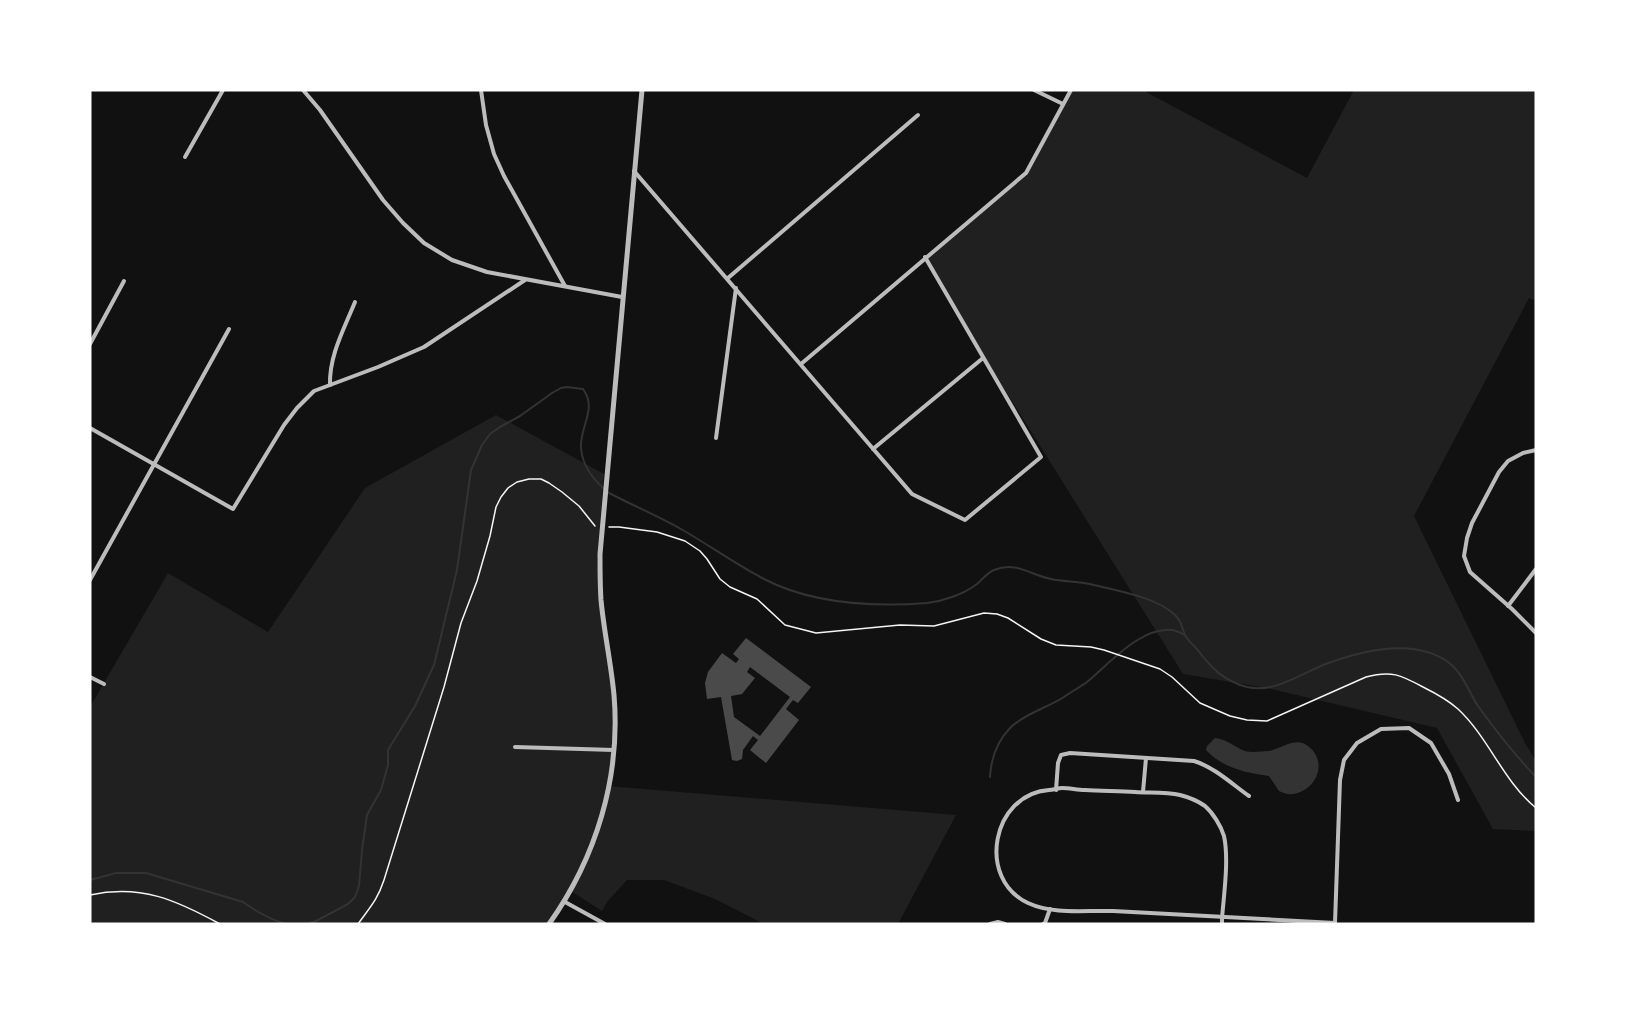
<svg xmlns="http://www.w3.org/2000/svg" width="1626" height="1014" font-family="Jost,sans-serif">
<rect width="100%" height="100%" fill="#111"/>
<g fill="#202020">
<path d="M1069 90H1144L1148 93 1307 178 1354 90H1536V301L1529 298 1414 516 1525 743 1536 761V831L1493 829 1437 728 1267 688 1183 674 923 259 1025 171Z"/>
<path d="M496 415 604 474 597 561 613 677V756L608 786 956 815 898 924H764L715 899 664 880H627L607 902 602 911 571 891 546 924H90V707L168 573 268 632 365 488Z"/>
</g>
<path fill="#333" d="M1215 738C1229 740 1234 747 1245 751 1252 753 1262 751 1268 751 1282 749 1295 736 1308 746 1329 762 1316 791 1293 794 1288 795 1284 793 1279 791L1269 776C1246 773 1223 768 1206 750L1207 746Z"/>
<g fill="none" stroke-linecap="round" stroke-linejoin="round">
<g stroke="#333" stroke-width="2">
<path d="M990 777C991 758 998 740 1011 727 1026 713 1047 708 1064 697 1071 692 1080 687 1087 682 1109 664 1141 626 1173 630 1177 631 1181 633 1185 635"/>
<path d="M90 880 116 873H146L243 902C257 912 270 920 287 924"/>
<path d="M306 924 316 921 348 904 355 897 359 886 362 850 367 815 381 790 388 765V750L415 706 434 665 457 570 471 470 482 445 490 434 500 427 520 416 552 393 561 388 567 387 583 389C598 409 579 427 581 449 583 467 595 482 609 493 632 505 658 516 681 529 709 545 735 564 764 579 812 604 874 607 927 603 944 601 964 594 977 584 983 579 987 573 994 570 1017 561 1030 575 1051 579 1065 582 1080 581 1094 585 1118 591 1155 597 1174 614 1183 622 1181 628 1186 637 1189 641 1193 645 1197 649 1211 668 1224 681 1247 687 1275 693 1299 675 1323 665 1360 651 1413 637 1448 662 1463 673 1468 691 1478 706 1496 731 1515 755 1536 777"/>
</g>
</g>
<path fill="#4a4a4a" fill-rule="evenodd" d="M746 638 811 687 798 703 793 700 786 709 799 720 766 763 750 750 758 740 753 736 743 750 742 759 737 761 732 760 721 697 707 699 705 683 708 672 722 653 736 663 739 659 733 654ZM750 667 790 697 760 736 734 717 731 696 742 694 755 678 747 672Z"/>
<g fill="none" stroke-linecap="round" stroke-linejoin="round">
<g stroke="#f5f5f5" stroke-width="1.5">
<path d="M609 527H619L657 532 685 541 700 551 707 559 720 579 730 587 757 599 785 625 816 633 900 625 934 626 984 613 997 614 1008 618 1041 639 1056 645 1091 647 1104 650 1160 669 1172 677 1200 703 1230 716 1247 720 1267 721 1366 677C1391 670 1401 675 1423 687 1435 693 1448 700 1458 709 1489 738 1503 781 1536 808"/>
<path d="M90 895C141 884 176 900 220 924"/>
<path d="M358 924C370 907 377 901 384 880L444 687 461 623 477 581 490 536 496 507 501 497 508 488 517 482 529 479H541L549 483 562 492 579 506 595 526"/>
</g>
<g stroke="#bcbcbc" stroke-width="4">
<path d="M303 90 320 110 383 200 403 223 424 243 452 260 487 272 622 297"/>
<path d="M481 90 486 125 494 154 504 176 565 286"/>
<path d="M1034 90 1063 104"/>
<path d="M185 157 223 90"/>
<path d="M634 171 912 494 965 520 1041 457 925 257"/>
<path d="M728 278 918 115"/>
<path d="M90 344 124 281"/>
<path d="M801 364 1026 173 1071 90"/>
<path d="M330 385C329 356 344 329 355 302"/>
<path d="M90 428 233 509 284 425 297 408 314 391 378 367 424 347 525 280"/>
<path d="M716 438 736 288"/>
<path d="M873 449 983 358"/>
<path d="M1536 450 1523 453 1508 461 1499 472 1472 523 1467 538 1464 556 1470 572 1512 609 1536 633"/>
<path d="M90 580 229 329"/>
<path d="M1508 606 1536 569"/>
<path d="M90 677 104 684"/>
<path d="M515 747 614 750"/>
<path d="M1056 790 1058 763 1061 755 1070 753 1194 761C1214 767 1232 784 1249 796"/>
<path d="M1143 792 1146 758"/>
<path d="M565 902 605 924"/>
<path d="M1335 923 1340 780 1344 760 1357 743 1381 729 1409 728 1431 743 1449 774 1458 800"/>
<path d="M990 924 998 922 1005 924"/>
<path d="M1043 924 1045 923 1050 909"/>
<path d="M1222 924V918C1224 894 1229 859 1224 836 1221 826 1213 813 1205 806 1198 801 1188 797 1180 795 1166 792 1149 793 1135 792 1118 791 1101 791 1085 790 1077 790 1070 788 1062 788 1058 788 1053 790 1049 790 992 794 976 879 1028 903 1054 915 1085 910 1113 911 1187 915 1261 919 1335 923"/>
</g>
<path stroke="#bcbcbc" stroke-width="5" d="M549 924C596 858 621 777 614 695 611 663 604 632 601 600 600 585 600 569 600 554L642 90"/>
</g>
<rect width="1626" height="1014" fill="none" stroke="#ffffff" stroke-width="183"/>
</svg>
